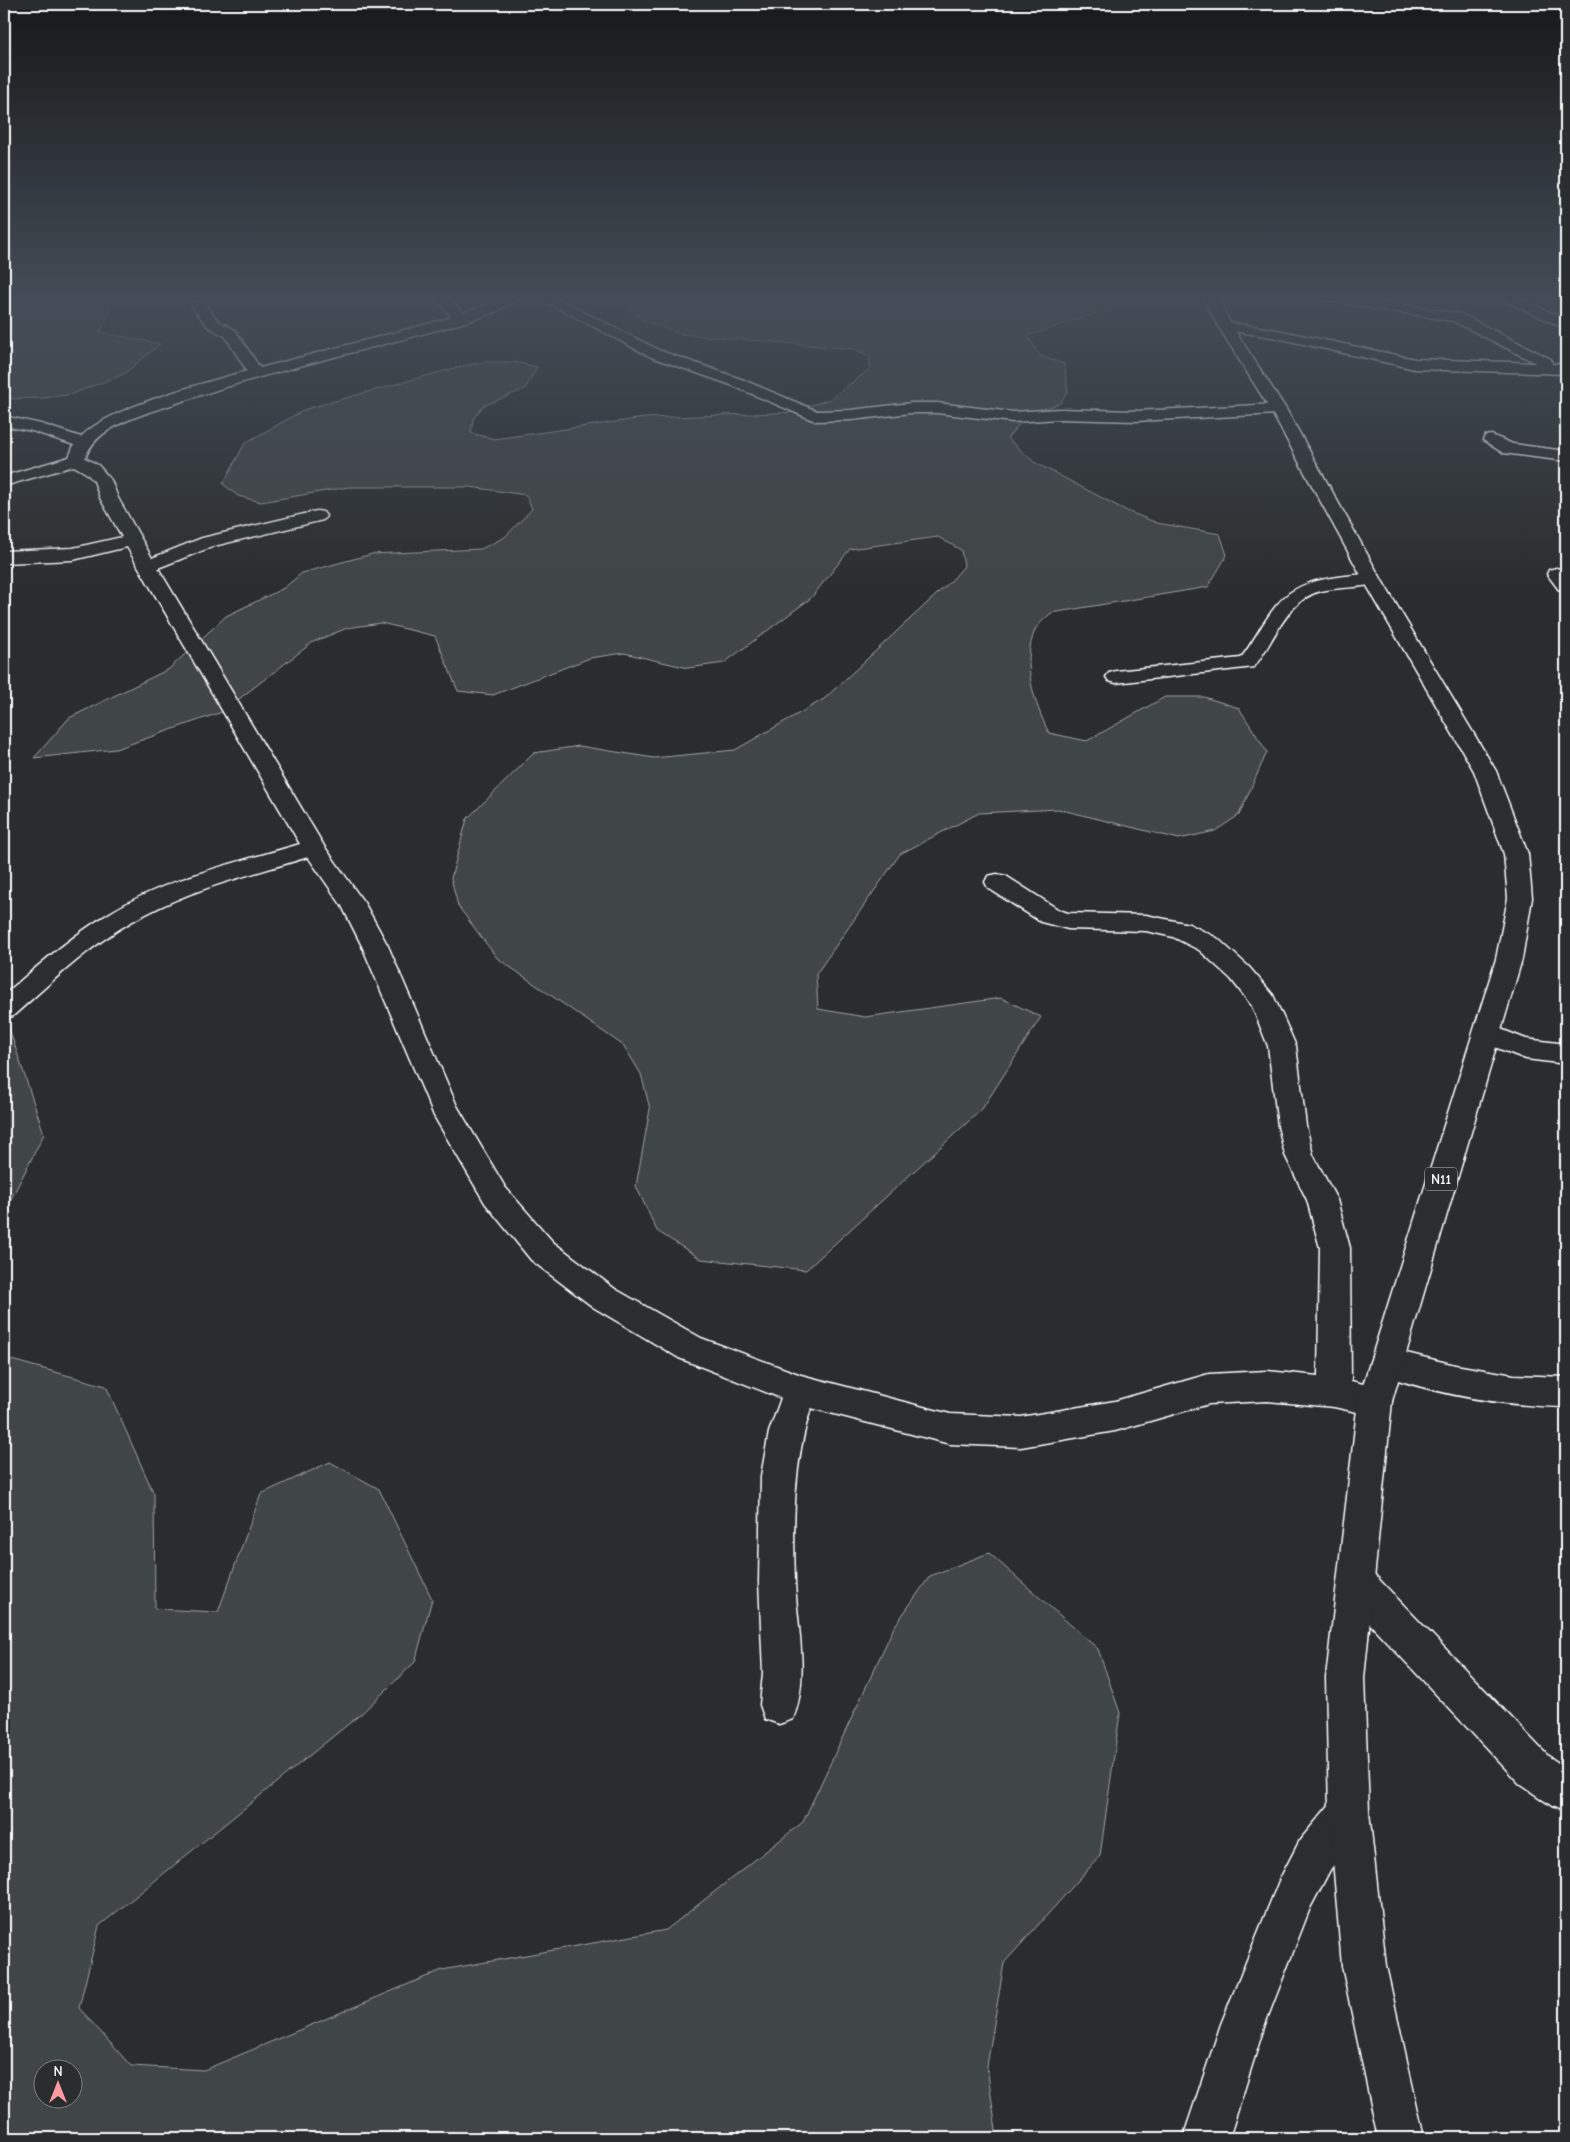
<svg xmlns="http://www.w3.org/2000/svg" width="1570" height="2142" font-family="'Comic Neue',sans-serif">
<rect width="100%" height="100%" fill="#2a2d2e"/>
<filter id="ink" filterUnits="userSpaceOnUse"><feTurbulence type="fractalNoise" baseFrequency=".02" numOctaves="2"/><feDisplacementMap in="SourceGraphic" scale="10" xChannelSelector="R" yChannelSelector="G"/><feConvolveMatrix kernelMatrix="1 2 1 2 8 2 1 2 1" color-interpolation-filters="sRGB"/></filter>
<g filter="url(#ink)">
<g fill="#414445" stroke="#a0a2a2" fill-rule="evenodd">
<path d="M4 296H103L112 310 100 332 160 344 124 374 72 394 45 398 4 399Z"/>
<path d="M625 296H1129L1126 303 1028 336 1040 356 1064 364 1068 392 1060 403 1027 416 1007 438 1034 462 1127 511 1157 523 1220 534 1227 555 1208 587 1051 613C1046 618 1038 624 1035 630 1021 663 1034 703 1049 733L1087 741 1165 697H1204L1239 708 1267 752 1239 815 1215 831 1179 839 1058 809 979 813 900 854 816 974 818 1009 865 1017 1001 998 1041 1017 982 1109 806 1270 701 1259 657 1231 636 1186 650 1109 641 1074 624 1046 497 958 458 906 451 878 467 819 534 753 579 746 654 758 735 750 824 699 952 580 964 566 961 550 938 537 850 549 811 598 724 663 688 668 624 653 590 658 493 695 458 691 435 636 381 623 347 628 313 642 222 712 116 749 34 758 69 718 169 669 226 616 284 588 302 573 372 554 481 549 505 537 532 509 526 495 470 487H349L261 502 238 496 223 484 245 443 306 409 458 367 486 362H514L537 367 525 389 483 406 473 419 471 433 494 439 645 418 802 412 803 408 830 399 870 369V357L855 349 680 334 641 319 627 307Z"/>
<path d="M4 1013 44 1134 4 1213Z"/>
<path d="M4 1358 106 1386 154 1494 155 1609 218 1612 261 1494 330 1462 379 1489 432 1599 415 1662 362 1713 99 1926 79 2008 131 2066 204 2070 442 1970 666 1930 803 1822 894 1627 930 1576 989 1553 1098 1649 1120 1713 1100 1856 1004 1963 987 2066 997 2138H4ZM42 2070H72V2100H42Z"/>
</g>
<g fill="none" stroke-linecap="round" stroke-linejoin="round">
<g stroke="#fff" stroke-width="3">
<g id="minor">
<path d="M432 296H447L463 313 508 296H525L493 313 462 323C368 350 272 370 180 402 154 411 125 418 103 434 94 441 89 448 85 458L98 465 111 480 118 498 152 558 202 538 317 511 323 512 326 516 323 520 214 546 158 568 324 846 365 904 388 946 457 1106 505 1187 553 1242 615 1289 701 1338 801 1375 950 1414 1021 1417 1115 1401 1209 1374 1267 1371 1318 1376 1320 1248 1307 1200 1285 1155 1278 1126 1268 1046 1252 1006 1231 979 1199 950 1173 937 1146 931 1068 929 1041 922 988 888 985 882 988 876 997 874 1006 876 1059 910 1068 913 1146 915 1189 924 1217 938 1249 967 1273 995 1296 1046 1306 1126 1313 1155 1337 1200 1350 1248 1351 1381 1387 1390 1392 1401 1387 1412 1375 1416 1334 1407 1267 1401 1209 1404 1115 1431 1021 1447 950 1444 811 1408C793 1464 793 1523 795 1582 797 1626 810 1677 793 1719L779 1724 765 1719 760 1705 763 1673 759 1581 761 1476 769 1432 781 1398 679 1358 593 1307 531 1260 485 1203 434 1116 362 946 342 906 308 857C254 874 197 887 146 914 96 939 55 979 13 1016L4 1018V995C38 966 71 936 110 913 167 878 236 863 300 844L127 547 73 560 4 563V551L73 548 122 537 100 498 94 481 86 473 74 466 4 486V476L69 457 74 445 32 431 4 426V416L41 424 81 437C107 408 207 382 247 371L225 336 208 327 191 305 193 302H203L218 321 235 330 260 368 450 318 449 313Z"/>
<path d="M535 296H552L661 351 741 379 817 411 851 410 911 403H937L1013 412 1059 409 1135 411 1278 404 1286 409 1278 414 1135 421 1059 419 1013 422 937 413H911L851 420 815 421 731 385 651 357Z"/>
<path d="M1316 296H1347L1461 314 1551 359 1552 364H1566V374L1415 369 1272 337 1225 330 1218 326 1225 322 1272 329 1415 359 1536 363 1453 321 1323 300Z"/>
<path d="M1499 296H1516L1566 320V329L1501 299Z"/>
<path d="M1491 435 1513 444 1566 451V461L1503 453 1483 440 1485 436Z"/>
<path d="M1556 568 1563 570 1566 574V592L1559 590 1547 574 1549 570Z"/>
<path d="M1372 573 1379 575 1381 579 1379 583C1360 588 1340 587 1321 591 1287 599 1274 642 1254 667L1116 683 1109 681 1106 677 1109 673 1116 671 1241 658C1254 641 1263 622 1276 606 1299 576 1338 578 1372 573Z"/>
<path d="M1488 1024 1526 1039 1566 1044V1064L1526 1059 1479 1041 1475 1034 1479 1027Z"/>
<path d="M1386 1348 1455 1365 1514 1375 1566 1377V1407C1502 1406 1435 1394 1374 1372L1370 1362 1374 1352Z"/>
<path d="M1356 1564 1369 1569 1548 1756 1566 1768V1812L1552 1806 1520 1784 1343 1595 1338 1582 1343 1569Z"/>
<path d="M1349 1792 1363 1798 1369 1812 1363 1826 1330 1870 1310 1908 1265 2024 1229 2138H1183L1221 2024 1279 1881 1300 1840 1335 1798Z"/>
</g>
</g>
<g stroke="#fff" stroke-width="3">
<path id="highway" d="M1202 296H1216L1232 326 1286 409 1381 579 1496 771 1528 854 1532 898 1522 959 1392 1401 1364 1678 1369 1812 1386 1966 1424 2138H1378L1342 1966 1329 1812 1326 1678 1358 1401 1496 959 1508 898 1504 854 1474 771 1363 579 1270 409 1218 326Z"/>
</g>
<use href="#minor" fill="#2a2d2e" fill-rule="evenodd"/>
<use href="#highway" fill="#2a2d2e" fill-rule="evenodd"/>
</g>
</g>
<linearGradient id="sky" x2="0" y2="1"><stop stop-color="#171919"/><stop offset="0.5" stop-color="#444c57"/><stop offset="1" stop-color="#444c57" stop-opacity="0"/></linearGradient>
<rect width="1570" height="595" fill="url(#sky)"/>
<g text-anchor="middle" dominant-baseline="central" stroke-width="5" stroke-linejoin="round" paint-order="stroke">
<rect fill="#2a2d2e" stroke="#bfc0c0" stroke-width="1" x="1425" y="1167.5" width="32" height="23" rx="4"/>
<g font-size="14" font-weight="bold" fill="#fff">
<text x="1441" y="1179">N11</text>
</g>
</g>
<rect width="1570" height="2142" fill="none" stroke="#2a2d2e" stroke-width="20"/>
<rect x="10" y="10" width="1550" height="2122" fill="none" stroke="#fff" stroke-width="2" filter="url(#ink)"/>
<g transform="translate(58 2084)"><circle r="24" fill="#2a2d2e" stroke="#7f8182"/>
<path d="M0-4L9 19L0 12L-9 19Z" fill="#ff9aa2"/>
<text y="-8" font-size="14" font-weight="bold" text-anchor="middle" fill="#ffffff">N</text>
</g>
</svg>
